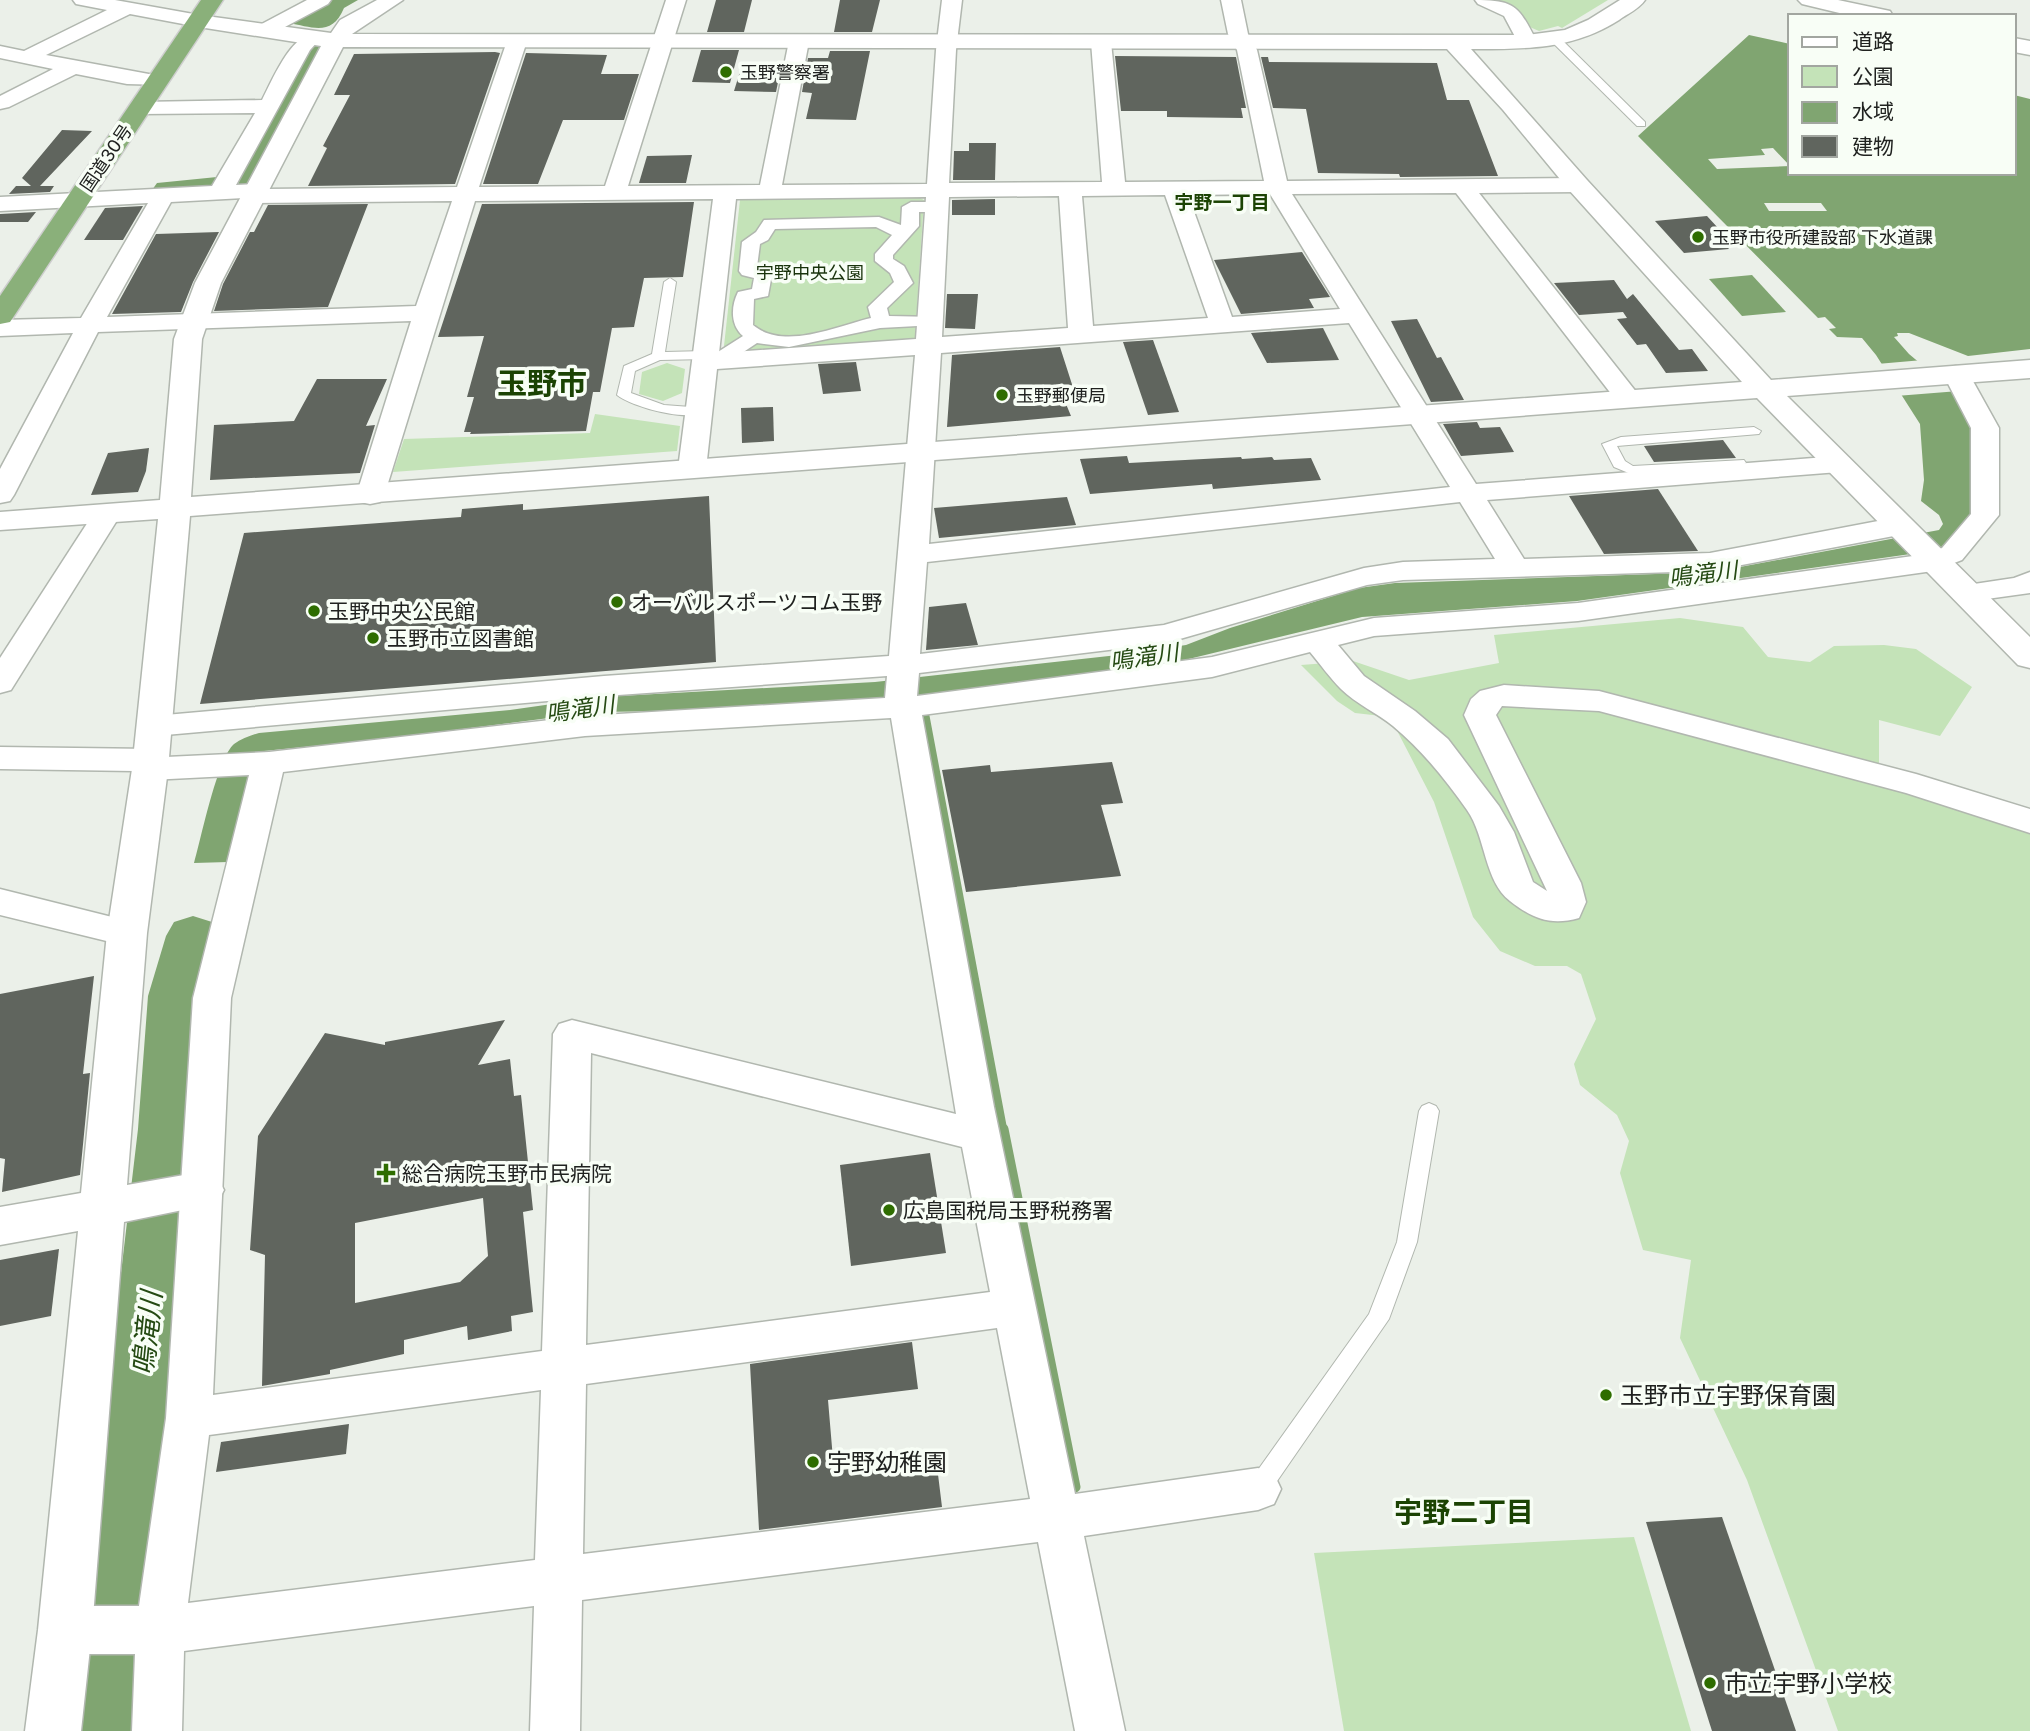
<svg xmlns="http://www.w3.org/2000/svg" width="2030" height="1731" font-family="Inter,'Noto Sans JP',sans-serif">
<rect width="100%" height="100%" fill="#ebf0e9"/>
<g fill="#c4e3b8">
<path d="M1494 0H1608L1562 28 1558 26 1539 31 1525 25 1519 11Z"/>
<path d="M914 195 924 200 915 338 905 341 746 353 724 346 740 200 751 197Z"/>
<path d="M667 363 685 369 682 393 663 401 639 394 642 372Z"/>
<path d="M595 414 680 426 677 451 393 472 404 439 590 433Z"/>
<path d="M1680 618 1743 627 1768 657 1810 662 1834 646 1884 645 1916 649 1972 687 1940 736 1879 720V768L2030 812V1731H1838L1747 1480 1680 1338 1691 1260 1643 1250 1620 1173 1629 1141 1617 1115 1580 1085 1574 1064 1596 1019 1581 974 1567 966H1535L1500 951 1473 917 1434 802 1390 717 1355 713 1337 701 1301 665 1353 661 1409 680 1499 663 1494 635Z"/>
<path d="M1634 1537 1691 1731H1344L1314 1553Z"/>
</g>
<g fill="#80a571">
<path d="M328 0H358L344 8C332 37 313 27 288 23Z"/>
<path d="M1749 35 1790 44V173H2014V95L2030 99V349L1968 356 1909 333H1897L1898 336 1894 337 1909 354 1957 394 1976 429 1977 510 1946 549 1577 601 1362 617 1164 665 932 697 672 711 596 712 384 739 264 751 253 777 228 862 194 863C201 839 217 759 234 744 241 739 251 735 259 733L510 710 601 697 875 682 1127 654 1186 645 1230 628 1359 588 1395 583 1713 572 1939 530 1943 524 1939 515 1921 501 1924 480 1920 424 1876 355 1862 338 1837 337 1829 329 1836 328 1825 317 1818 318 1638 136Z"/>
<path d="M1752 275 1786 312 1742 316 1709 279Z"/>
</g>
<g fill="#ebf0e9">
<path d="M1773 148 1790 166 1717 169 1708 159 1765 155 1761 149Z"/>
<path d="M1764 203H1821L1827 211H1769Z"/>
<path d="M1923 360 1959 391 1896 396 1877 364Z"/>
</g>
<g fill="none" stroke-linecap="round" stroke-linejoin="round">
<path stroke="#80a571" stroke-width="9" d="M925 716 1003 1131"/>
<g stroke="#80a571" stroke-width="11">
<path d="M1003 1129 1075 1487"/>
<path d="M124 1461 133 1459"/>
</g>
<g fill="#80a571" fill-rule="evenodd">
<path d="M308 41 319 44 323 50 251 192 169 200 157 197 152 190 157 183 227 176 293 50 297 44Z"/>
<path d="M193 916 212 922 220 936 204 996 198 1129 161 1544 151 1731H75L89 1544 138 1129 148 996 166 936 174 922Z"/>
</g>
</g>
<g fill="#60655e" fill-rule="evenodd">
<path d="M716 0H752L744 32H707Z"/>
<path d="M840 0H880L872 32H834Z"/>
<path d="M701 50H739L730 83 692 82Z"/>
<path d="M830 51H870L856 120 806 119 812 93 802 92 808 58H828Z"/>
<path d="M495 52 500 53 455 184 308 186 327 148 323 146 350 95H334L354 54Z"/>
<path d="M526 53 607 55 601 74H639L624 120H563L538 184H483Z"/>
<path d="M1115 56 1236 57 1246 108H1241L1243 118 1167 117V111H1121Z"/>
<path d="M1261 57H1268L1269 62 1437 63 1447 100H1469L1498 176 1400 177 1399 174 1318 173 1306 109 1273 108Z"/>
<path d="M743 62 782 63 776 92 734 91Z"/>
<path d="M62 130 92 131 40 186H54L50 192 9 194 16 186H31L22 178Z"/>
<path d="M969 143H996L995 180H953L954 151H969Z"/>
<path d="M692 155 686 183H639L647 156Z"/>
<path d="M995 199V215H952V200Z"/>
<path d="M694 202 683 277 644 278 634 327 612 328 600 392H593L586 431 470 434 471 432H464L474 397H467L484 336 438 337 482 204Z"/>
<path d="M368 204 328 307 214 311 223 284 250 232H254L268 205Z"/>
<path d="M143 206 123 240H84L105 208Z"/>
<path d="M36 212 28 222H0V214Z"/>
<path d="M1707 216 1730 241H1722L1729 249 1684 253 1655 221Z"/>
<path d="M219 232 193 282 181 312 112 314 156 234Z"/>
<path d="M1302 252 1330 297 1309 299 1314 308 1241 314 1214 260Z"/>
<path d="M1614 280 1627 299 1633 294 1679 350 1692 349 1708 371 1666 373 1646 344 1637 345 1617 319 1627 318 1623 312 1579 315 1554 283Z"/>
<path d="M947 294H978L975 329 945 328Z"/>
<path d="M1417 319 1437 358 1441 357 1464 400 1431 402 1391 321Z"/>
<path d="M1323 328 1339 360 1267 363 1251 333Z"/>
<path d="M1153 340 1179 412 1148 415 1123 342Z"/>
<path d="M1060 347 1078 403 1066 404 1071 416 947 427 952 355Z"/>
<path d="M856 362 861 391 823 394 818 364Z"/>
<path d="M317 379H387L366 426 375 425 360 473 210 480 214 425 294 421Z"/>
<path d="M773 407 774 441 742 443 741 408Z"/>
<path d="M1477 422 1480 428 1500 427 1514 452 1461 456 1443 424Z"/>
<path d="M1723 440 1736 458 1654 462 1644 446Z"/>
<path d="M149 448 146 471 138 492 91 495 108 453Z"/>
<path d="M1127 456 1129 463 1241 457 1242 459 1272 457 1274 460 1311 458 1321 480 1213 489 1212 484 1090 494 1080 459Z"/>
<path d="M1658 489 1698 551 1604 554 1569 496Z"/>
<path d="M709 496 716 662 200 704 244 533 461 517 462 509 523 504V510Z"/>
<path d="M1067 497 1076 525 939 538 934 508Z"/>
<path d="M966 603 978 645 926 650 929 607Z"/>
<path d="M1112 762 1123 803 1101 805 1121 876 966 892 942 770 990 765 991 772Z"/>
<path d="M94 976 83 1074 90 1073 80 1175 2 1192 5 1159 0 1158V994Z"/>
<path d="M505 1020 478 1065 510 1059 514 1096 521 1095 533 1210 523 1212 533 1312 511 1316 512 1331 468 1340 467 1326 404 1340V1354L330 1370V1374L262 1386 265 1255 250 1250 258 1136 325 1033 385 1045V1042ZM483 1198 488 1256 460 1282 355 1303V1223Z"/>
<path d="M930 1153 946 1253 851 1266 840 1165Z"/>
<path d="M59 1249 51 1316 0 1326V1260Z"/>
<path d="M912 1342 918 1389 828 1400 834 1471 936 1458 942 1507 759 1530 750 1364Z"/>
<path d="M349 1424 346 1454 216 1472 221 1442Z"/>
<path d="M1722 1517 1796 1731H1712L1646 1522Z"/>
</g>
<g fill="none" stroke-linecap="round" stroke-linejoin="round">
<g stroke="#b1b7af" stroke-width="2">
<g id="service">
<path d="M1553 39H1561L1645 122V126H1637L1553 43Z"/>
<path d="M670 278 676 282 665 352 706 351 712 355 706 359 660 360 635 371 631 393 664 405 704 408 706 411C690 423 632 407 617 395L624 366 652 354 664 282Z"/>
<path d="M1754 427 1761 431 1759 434 1617 446 1625 461 1633 466 1744 460 1746 463 1739 467 1631 474 1614 467 1602 444 1621 437Z"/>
<path d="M1429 1103 1436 1106 1439 1111 1417 1242 1389 1319 1266 1497 1258 1500 1250 1497 1246 1489 1250 1481 1369 1314 1397 1242 1419 1111 1422 1106Z"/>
</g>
</g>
<g stroke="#b1b7af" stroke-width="3">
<path id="pedestrian" d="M911 202H936L945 207 936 212H919V226L893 255V259L904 266 913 283 887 308 889 316 936 317 938 321 936 325 880 328 789 347 757 343 724 365H710L707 361 710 357 743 336C730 325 731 306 738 292L752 289 754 278 742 275 739 271 742 242 756 232 764 220 879 217 901 225 902 207ZM876 227 892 235 875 254V261L890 273 894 282 868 307 871 318C837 326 784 351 753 325L754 299 768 296 772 274 769 270 757 267 760 244 768 240 775 229Z"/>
</g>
<g stroke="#b1b7af" stroke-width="3">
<g id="minor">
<path d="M73 0H115L199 15 209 21 199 27 130 14 46 55 165 77 168 81 165 85 127 84 76 74 9 107 0 109V96L53 69 0 58V46L24 51 107 10 76 4Z"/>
<path d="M307 0H331L328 4 270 35H256L253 31 256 27Z"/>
<path d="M666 0H686L628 186 760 185 789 41 792 37H806L809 41 782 185 927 184 936 50 942 0H962L956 50 949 183 1102 182 1091 42 1094 38H1108L1111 42 1125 182 1264 181 1237 50 1228 34 1221 0H1241L1248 34 1257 50 1287 181 1578 178 1586 180 1589 185 1586 190 1578 192 1479 193 1641 398 1637 404 1628 406 1619 404 1456 193 1292 194 1476 484 1839 456 1849 458 1853 464 1849 470 1839 472 1487 500 1524 559 1710 553 1899 517 1909 520 1913 526 1909 532 1899 535 1710 571 1403 580 1367 585 1166 643 919 673 917 696 1212 657 1374 618 1578 603 1927 554 1942 548 1971 514V428L1943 374 1947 368 1956 366 1965 368 1969 374 1999 428V515L1962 560 1933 571 1578 621 1374 636 1338 645 1364 676 1415 711 1448 739 1499 806 1514 832 1533 882 1547 891 1464 715 1471 699 1480 691 1504 685 1599 691 1916 774 2030 809V833L1906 793 1599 711 1502 706 1496 715 1581 883 1586 902 1579 918C1551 926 1533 919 1510 901 1484 881 1486 837 1467 810 1446 780 1422 750 1393 726 1377 713 1356 704 1341 689 1330 678 1320 664 1310 652L1212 677 922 715 994 1107 1075 1494 1258 1468 1274 1474 1281 1489 1274 1504 1258 1510 1084 1536 1125 1731H1075L1038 1542 582 1600 580 1731H530L534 1606 184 1651 182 1731H132L135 1654H65L48 1647 41 1630 48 1613 65 1606H139L166 1418 193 998 249 775 150 780 138 777 134 771 0 769V747L151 749 163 752 166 757 269 752 585 716 885 698 887 676 604 696 154 736 143 733 138 726 143 719 154 716 604 676 889 656 915 355 717 369 706 469 702 475 692 477 682 475 678 469 713 199 475 201 384 496 380 502 370 504 360 502 356 496 411 321 98 332 14 495 10 501 0 503V469L73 333 0 336V320L81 318 148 203 0 211V197L212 186 255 113 140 114 133 112 129 108 133 104 140 102 262 100C272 81 293 29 317 35L320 39 310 50 236 185 257 184 267 189 457 187 507 41 510 37H524L527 41 479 187 605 186ZM1270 194 1340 309 1232 317 1188 195ZM1165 195 1208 318 1093 326 1082 196ZM1059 196 1068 328 942 337 949 197ZM926 197 916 339 719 353 736 199ZM244 198 254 203 452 201 416 306 107 317 171 202ZM1349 323 1450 487 929 544 941 353ZM1460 502 1495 559 1403 562 1364 568 1164 625 920 654 927 562ZM891 718 956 1114 572 1020 559 1024 553 1034 542 1351 213 1395 231 998 283 772 585 736ZM591 1053 962 1147 990 1292 586 1345ZM997 1328 1030 1499 583 1554 586 1384ZM541 1390 535 1560 188 1603 209 1435Z"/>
<path d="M1475 0C1516 0 1519 7 1537 42L1534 46H1520L1504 16 1478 4Z"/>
<path d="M107 505 117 508 121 514 11 690 0 693V658L97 508Z"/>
<path d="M2030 572V593L1965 602 1954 599 1950 593 1954 587 2014 578Z"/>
<path d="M0 889 140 924 145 933 140 942 127 946 0 915Z"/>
</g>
</g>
<g stroke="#b1b7af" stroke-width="3">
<g id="tertiary">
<path d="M377 0H403L352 34 1527 35 1565 30 1588 20 1620 0H1645C1639 9 1627 14 1619 20 1572 50 1525 49 1471 49L1587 180 1771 380 2030 360V378L1787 396 2030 637V668L2018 665 1757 398 190 516 168 769 147 933 127 1185 201 1172 217 1177 224 1190 217 1203 124 1222 92 1630 81 1731H25L38 1630 78 1231 0 1245V1207L81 1193 107 933 132 769 158 519 0 530V512L160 500 174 339 195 283 321 46 199 27 191 26 188 21 191 16 199 15 331 33 340 20ZM343 47 1447 49 1503 110 1569 190 1742 382 191 497 202 339 221 283Z"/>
<path d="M1798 0H1838L1890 11 1893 16H1852L1802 4Z"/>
<path d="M2014 38 2030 41V55L2014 52Z"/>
</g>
</g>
<g stroke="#cecece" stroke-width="3">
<path id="trunk" d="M201 0H223L14 316 10 322 0 324V296Z"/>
</g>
<use href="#service" fill="#fff" fill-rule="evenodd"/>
<use href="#pedestrian" fill="#fff" fill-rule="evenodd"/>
<use href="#minor" fill="#fff" fill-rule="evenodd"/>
<use href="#tertiary" fill="#fff" fill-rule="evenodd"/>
<use href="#trunk" fill="#8ab07a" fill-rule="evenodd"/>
</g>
<g fill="#2e6d00" stroke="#f8fef6" stroke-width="2.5">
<circle cx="726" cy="72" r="7"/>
<circle cx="1698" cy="237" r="7"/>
<circle cx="1002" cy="395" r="7"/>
<circle cx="617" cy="602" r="7"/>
<circle cx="314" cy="611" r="7"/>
<circle cx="373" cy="638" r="7"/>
<path d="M382.5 1162.5h7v7h7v7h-7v7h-7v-7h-7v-7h7z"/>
<circle cx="889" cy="1210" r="7"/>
<circle cx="1606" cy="1395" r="7"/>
<circle cx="813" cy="1462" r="7"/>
<circle cx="1710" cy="1683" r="7"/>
</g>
<g text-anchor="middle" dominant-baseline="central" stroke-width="7" stroke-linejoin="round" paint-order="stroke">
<g font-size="18" fill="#202220" stroke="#f8fef6" text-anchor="start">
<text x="740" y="72">玉野警察署</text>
<text x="1712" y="237">玉野市役所建設部 下水道課</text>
<text x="1016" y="395">玉野郵便局</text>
</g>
<g font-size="18" fill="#202220" stroke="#f8fef6">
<text transform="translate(106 158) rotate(-56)">国道30号</text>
</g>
<g font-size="18" fill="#19320c" stroke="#f8fef6">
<text x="810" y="272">宇野中央公園</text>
</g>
<g font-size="19" font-weight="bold" fill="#1b4303" stroke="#f8fef6">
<text x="1222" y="202">宇野一丁目</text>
</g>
<g font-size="21" fill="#202220" stroke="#f8fef6" text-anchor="start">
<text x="631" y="602">オーバルスポーツコム玉野</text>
<text x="328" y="611">玉野中央公民館</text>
<text x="387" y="638">玉野市立図書館</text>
<text x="402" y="1173">総合病院玉野市民病院</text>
<text x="903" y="1210">広島国税局玉野税務署</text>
</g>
<g font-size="23" font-style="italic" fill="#254a13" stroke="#f8fef6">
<text transform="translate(1703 574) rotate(-7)">鳴滝川</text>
<text transform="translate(1144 657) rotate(-8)">鳴滝川</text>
<text transform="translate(580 709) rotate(-8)">鳴滝川</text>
</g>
<g font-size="24" fill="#202220" stroke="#f8fef6" text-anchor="start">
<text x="1620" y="1395">玉野市立宇野保育園</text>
<text x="827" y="1462">宇野幼稚園</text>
<text x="1724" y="1683">市立宇野小学校</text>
</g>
<g font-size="28" font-style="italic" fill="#254a13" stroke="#f8fef6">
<text transform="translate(147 1333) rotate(-84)">鳴滝川</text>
</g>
<g font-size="28" font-weight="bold" fill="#1b4303" stroke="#f8fef6">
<text x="1464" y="1512">宇野二丁目</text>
</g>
<g font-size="30" font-weight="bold" fill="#1b4303" stroke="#f8fef6">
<text x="542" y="383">玉野市</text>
</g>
</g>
<rect x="1788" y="14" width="228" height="161" fill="#f8fef6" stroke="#a2a6a0" stroke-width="2"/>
<rect x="1802" y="37" width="35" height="10" fill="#ffffff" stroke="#a2a6a0" stroke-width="2"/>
<text x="1852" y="49" font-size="21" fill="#202220">道路</text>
<rect x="1802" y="66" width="35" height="21" fill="#c4e3b8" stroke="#a2a6a0" stroke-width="2"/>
<text x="1852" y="84" font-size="21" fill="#202220">公園</text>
<rect x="1802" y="102" width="35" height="21" fill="#80a571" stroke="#a2a6a0" stroke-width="2"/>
<text x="1852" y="119" font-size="21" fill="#202220">水域</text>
<rect x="1802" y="136" width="35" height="21" fill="#60655e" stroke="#a2a6a0" stroke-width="2"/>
<text x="1852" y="154" font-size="21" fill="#202220">建物</text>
</svg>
